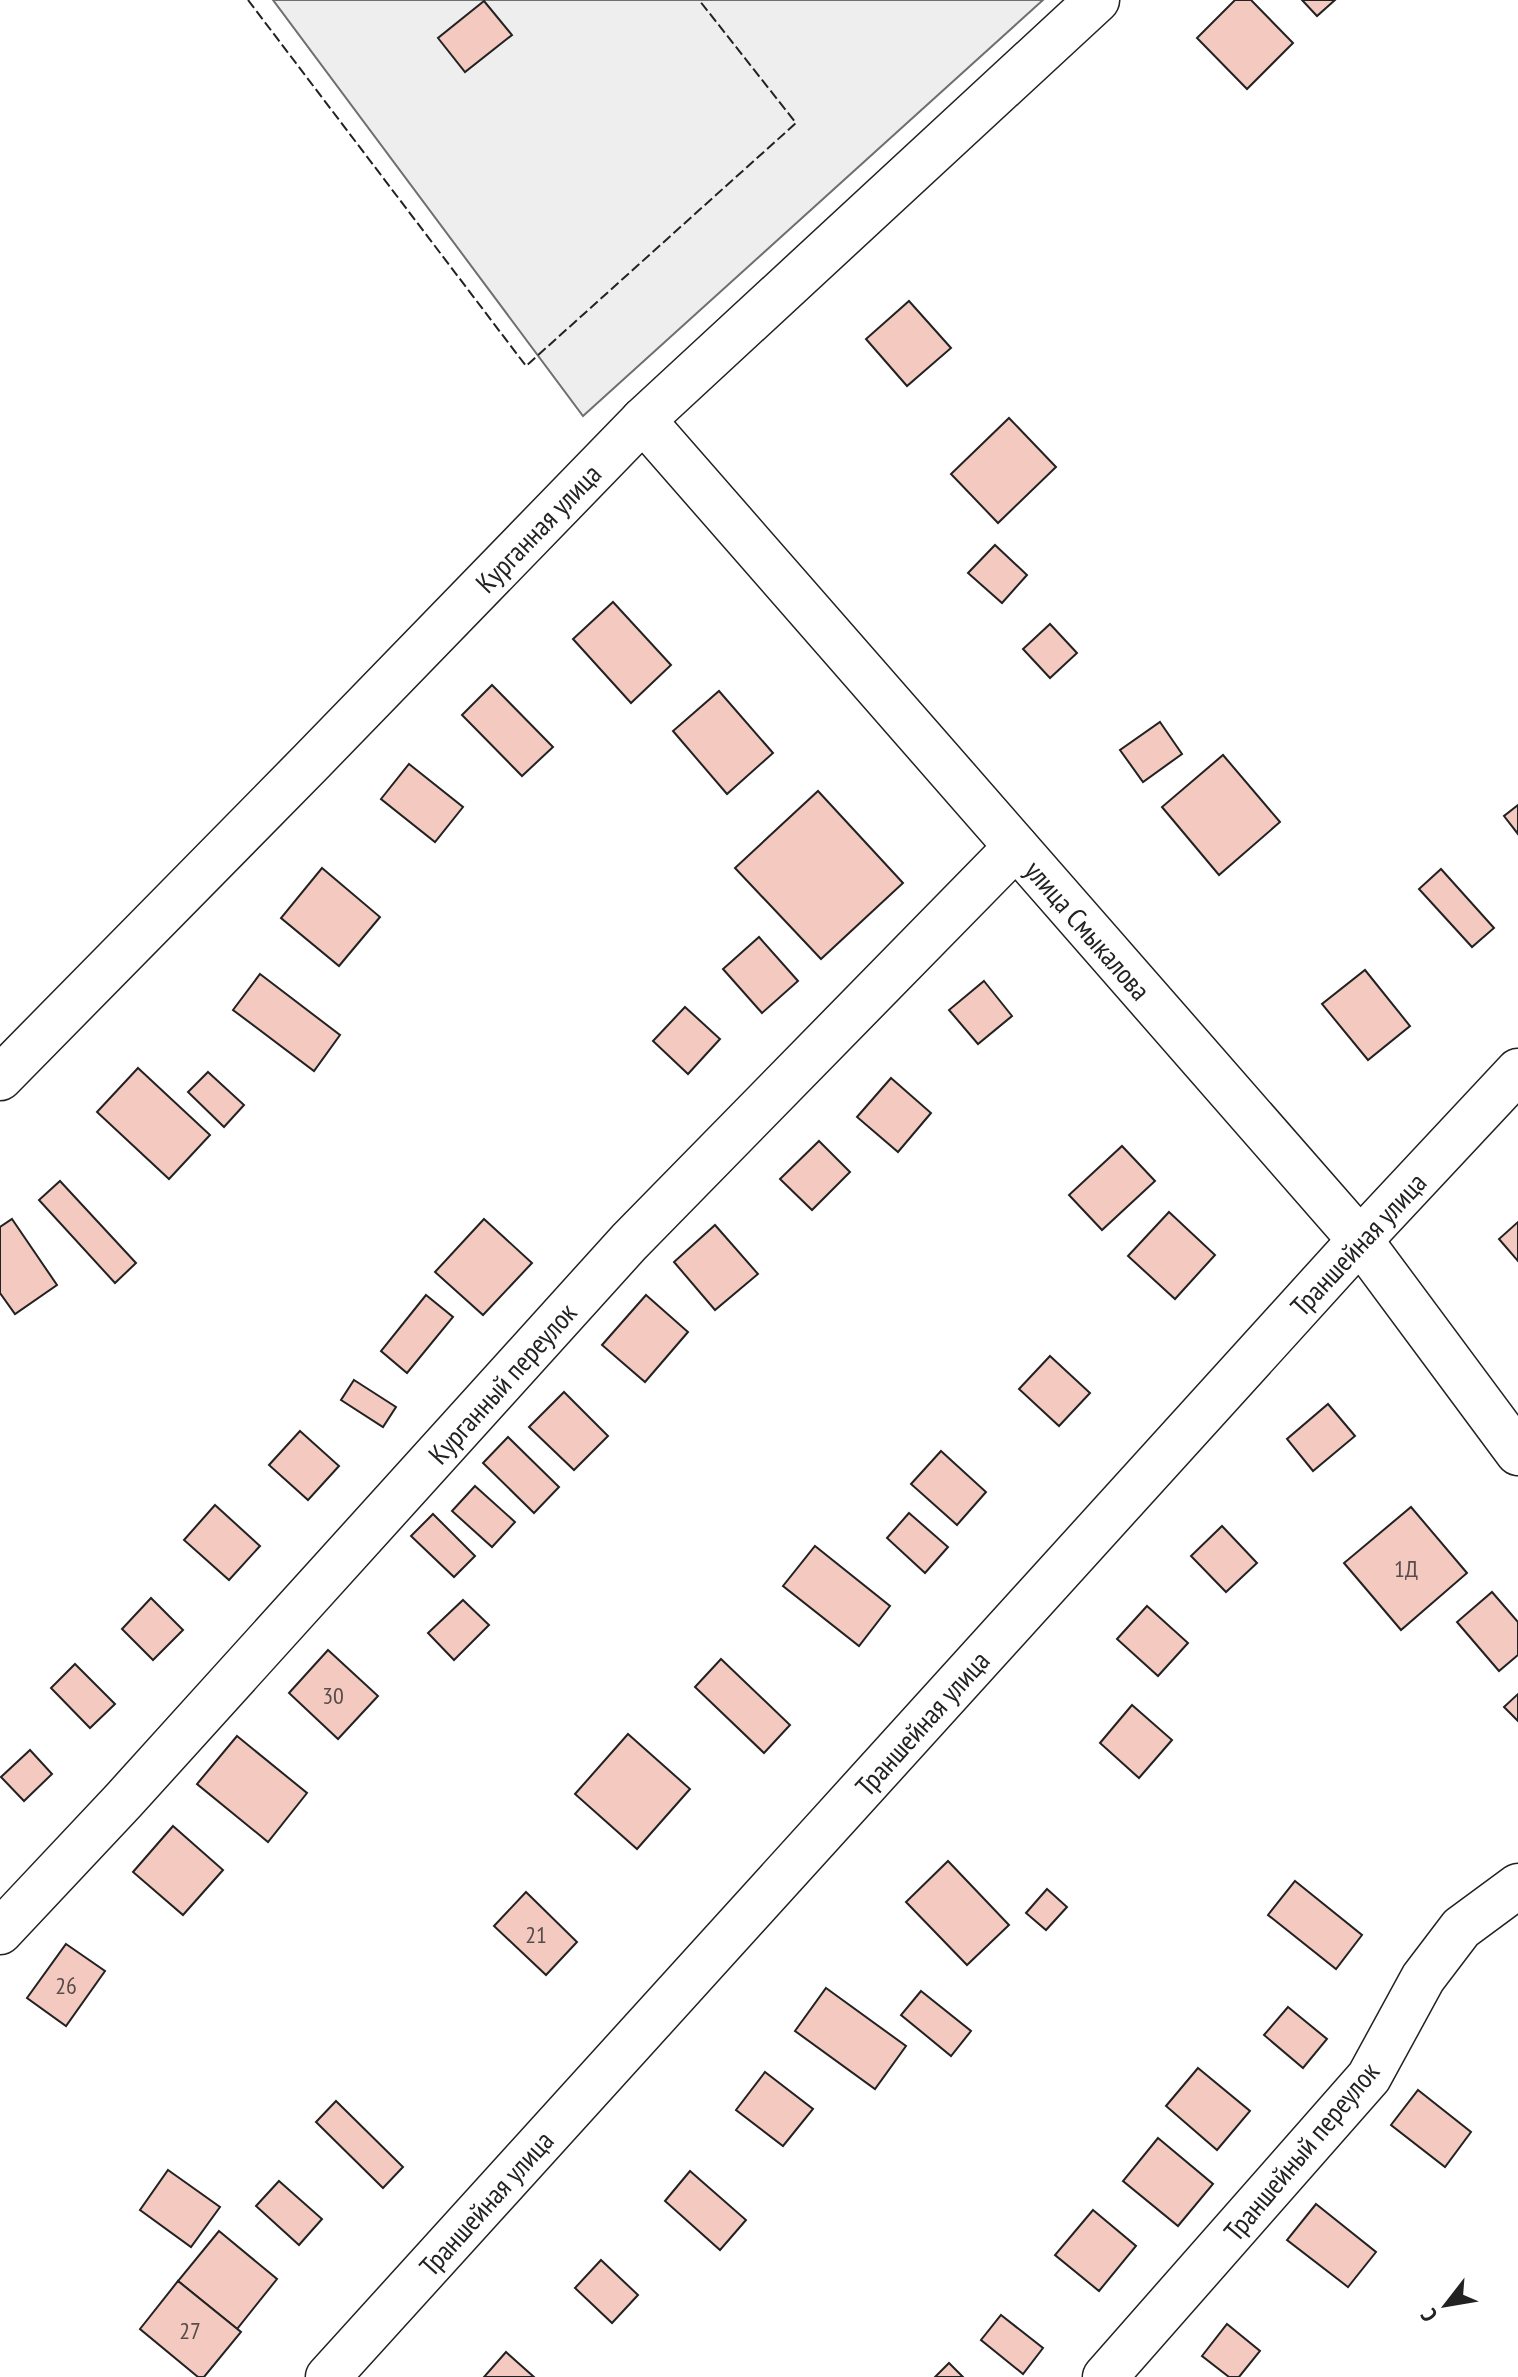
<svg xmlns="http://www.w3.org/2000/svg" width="1518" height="2377" font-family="'PT Sans Narrow',sans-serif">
<rect width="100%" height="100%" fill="#fff"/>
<path fill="#eee" stroke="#6f6f6f" stroke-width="2" d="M273 0H1043L583 416Z"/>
<g fill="#f3c9c0" stroke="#222" stroke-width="2">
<path d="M1235 0H1251L1293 43 1247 89 1197 38Z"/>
<path d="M1302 0H1335L1317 16Z"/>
<path d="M484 1 512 35 465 72 438 38Z"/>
<path d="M909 301 951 348 907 386 866 339Z"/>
<path d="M1009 418 1056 467 998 523 951 474Z"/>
<path d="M995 545 1027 575 1002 603 968 573Z"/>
<path d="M613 602 671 665 631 703 573 639Z"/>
<path d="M1050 624 1077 653 1050 678 1023 649Z"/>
<path d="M492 685 553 747 522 776 462 715Z"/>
<path d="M719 691 773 753 727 794 673 731Z"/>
<path d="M1160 722 1182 754 1143 782 1120 750Z"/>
<path d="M1223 755 1280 822 1219 875 1162 807Z"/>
<path d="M409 764 463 807 435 842 381 799Z"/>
<path d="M818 791 903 883 821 959 735 868Z"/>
<path d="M1518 805V834L1504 816Z"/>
<path d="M322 868 380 917 339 966 281 918Z"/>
<path d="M1441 869 1494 928 1472 947 1419 889Z"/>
<path d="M759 937 798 981 762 1013 723 969Z"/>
<path d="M1365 970 1410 1026 1368 1060 1322 1004Z"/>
<path d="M260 974 340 1035 314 1071 233 1010Z"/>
<path d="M984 981 1012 1016 978 1044 949 1010Z"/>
<path d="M685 1007 720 1039 688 1074 653 1041Z"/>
<path d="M138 1068 210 1135 169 1179 97 1112Z"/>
<path d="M208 1072 244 1105 224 1127 188 1092Z"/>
<path d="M891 1078 931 1113 898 1152 857 1117Z"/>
<path d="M819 1141 850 1172 812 1210 780 1179Z"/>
<path d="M1122 1146 1155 1181 1102 1230 1069 1195Z"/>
<path d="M60 1181 136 1263 115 1283 39 1200Z"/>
<path d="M1169 1212 1215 1255 1175 1299 1128 1256Z"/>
<path d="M12 1219 57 1285 15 1314 0 1293V1227Z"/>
<path d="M484 1219 532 1263 483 1315 435 1272Z"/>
<path d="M1518 1222V1261L1499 1239Z"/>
<path d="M715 1225 758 1274 715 1310 674 1262Z"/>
<path d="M426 1295 453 1317 407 1373 381 1351Z"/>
<path d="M646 1295 688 1332 645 1382 602 1345Z"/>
<path d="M1050 1356 1090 1393 1059 1426 1019 1389Z"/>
<path d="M354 1380 396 1407 383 1427 341 1400Z"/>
<path d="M564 1392 608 1436 574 1470 529 1427Z"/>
<path d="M1328 1404 1355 1436 1313 1471 1287 1439Z"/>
<path d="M300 1431 339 1466 308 1500 269 1465Z"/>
<path d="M508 1437 559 1487 534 1513 483 1463Z"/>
<path d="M941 1451 986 1492 957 1525 911 1484Z"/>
<path d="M475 1486 515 1522 492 1547 452 1511Z"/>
<path d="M215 1505 260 1546 229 1580 184 1540Z"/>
<path d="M1411 1507 1467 1573 1401 1630 1344 1563Z"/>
<path d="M909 1513 948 1547 925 1573 887 1538Z"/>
<path d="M433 1514 475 1556 454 1577 411 1536Z"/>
<path d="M1222 1526 1257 1563 1226 1592 1191 1556Z"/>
<path d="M815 1546 890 1606 859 1646 783 1586Z"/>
<path d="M1492 1592 1518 1622V1655L1499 1671 1457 1622Z"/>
<path d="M151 1598 183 1630 153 1660 122 1629Z"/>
<path d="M463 1600 489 1625 454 1660 428 1633Z"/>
<path d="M1147 1606 1188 1643 1158 1676 1117 1639Z"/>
<path d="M328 1650 378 1696 338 1739 289 1693Z"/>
<path d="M721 1659 790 1725 764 1753 695 1687Z"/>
<path d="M75 1664 115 1704 90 1728 51 1688Z"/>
<path d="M1518 1694V1721L1504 1707Z"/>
<path d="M1132 1705 1172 1740 1139 1778 1100 1743Z"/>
<path d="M628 1734 690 1789 637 1849 575 1794Z"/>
<path d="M237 1736 307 1793 268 1842 197 1784Z"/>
<path d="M30 1750 52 1774 24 1801 1 1777Z"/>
<path d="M173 1826 223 1870 183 1915 133 1872Z"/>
<path d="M948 1861 1009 1925 967 1965 906 1902Z"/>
<path d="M1295 1881 1362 1935 1336 1969 1268 1915Z"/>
<path d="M1047 1889 1067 1907 1046 1930 1026 1913Z"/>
<path d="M526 1892 577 1942 546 1975 494 1926Z"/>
<path d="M66 1944 105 1971 66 2026 27 1998Z"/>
<path d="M826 1988 906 2046 875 2089 795 2031Z"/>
<path d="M921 1991 971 2031 951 2056 901 2015Z"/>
<path d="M1288 2007 1327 2039 1303 2068 1264 2035Z"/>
<path d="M1198 2068 1250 2111 1217 2150 1166 2106Z"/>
<path d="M765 2072 813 2109 783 2146 736 2110Z"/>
<path d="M1418 2090 1471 2132 1445 2167 1391 2125Z"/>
<path d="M336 2101 403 2167 383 2188 316 2122Z"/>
<path d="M1158 2138 1213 2184 1178 2226 1123 2181Z"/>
<path d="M168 2170 220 2207 191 2247 140 2210Z"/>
<path d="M690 2171 746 2220 720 2250 665 2201Z"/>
<path d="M279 2181 322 2219 299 2245 256 2206Z"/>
<path d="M1316 2204 1376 2252 1348 2287 1287 2240Z"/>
<path d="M1093 2210 1136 2246 1099 2291 1055 2255Z"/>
<path d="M219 2231 277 2279 237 2329 178 2281Z"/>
<path d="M601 2260 638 2295 612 2323 575 2288Z"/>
<path d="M178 2281 241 2332 204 2377H198L140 2329Z"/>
<path d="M1001 2315 1043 2348 1023 2374 981 2340Z"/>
<path d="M1227 2324 1260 2351 1239 2377H1229L1202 2356Z"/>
<path d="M506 2352 534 2377H484Z"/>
<path d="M949 2363 963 2377H935Z"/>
</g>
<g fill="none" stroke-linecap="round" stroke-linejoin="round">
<g stroke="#222" stroke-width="47">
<g id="minor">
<path d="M643 420 1360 1240 1518 1453"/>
<path d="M0 1078 311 762 643 420 1097 0"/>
<path d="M0 1932 124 1800 629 1242 1016 847"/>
<path d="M328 2377 1360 1240 1518 1071"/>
<path d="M1105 2377 1369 2077 1423 1978 1461 1928 1518 1886"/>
</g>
</g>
<use href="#minor" stroke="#fff" stroke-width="44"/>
<path stroke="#222" stroke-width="2" stroke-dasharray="10 4" stroke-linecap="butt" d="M248 0 526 366 796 123 699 0"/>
</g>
<g text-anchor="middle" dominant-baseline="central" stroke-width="6" stroke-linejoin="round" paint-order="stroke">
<g font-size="24" fill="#564c4a">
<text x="1406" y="1568">1Д</text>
<text x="333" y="1695">30</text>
<text x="536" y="1934">21</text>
<text x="66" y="1985">26</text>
<text x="190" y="2330">27</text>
</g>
<g font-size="28" fill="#222" stroke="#fff">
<text transform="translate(538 528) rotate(-46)">Курганная улица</text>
<text transform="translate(1088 930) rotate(49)">улица Смыкалова</text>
<text transform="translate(1358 1244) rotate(-47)">Траншейная улица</text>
<text transform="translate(502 1383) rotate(-48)">Курганный переулок</text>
<text transform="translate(922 1723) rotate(-48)">Траншейная улица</text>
<text transform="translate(1301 2151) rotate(-50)">Траншейный переулок</text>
<text transform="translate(486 2203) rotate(-48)">Траншейная улица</text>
</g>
</g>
<g transform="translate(1446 2305) rotate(239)" stroke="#ffffff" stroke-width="6" paint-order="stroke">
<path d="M0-6L14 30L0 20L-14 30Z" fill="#222222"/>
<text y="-12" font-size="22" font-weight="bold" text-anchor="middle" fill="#222222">С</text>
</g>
</svg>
